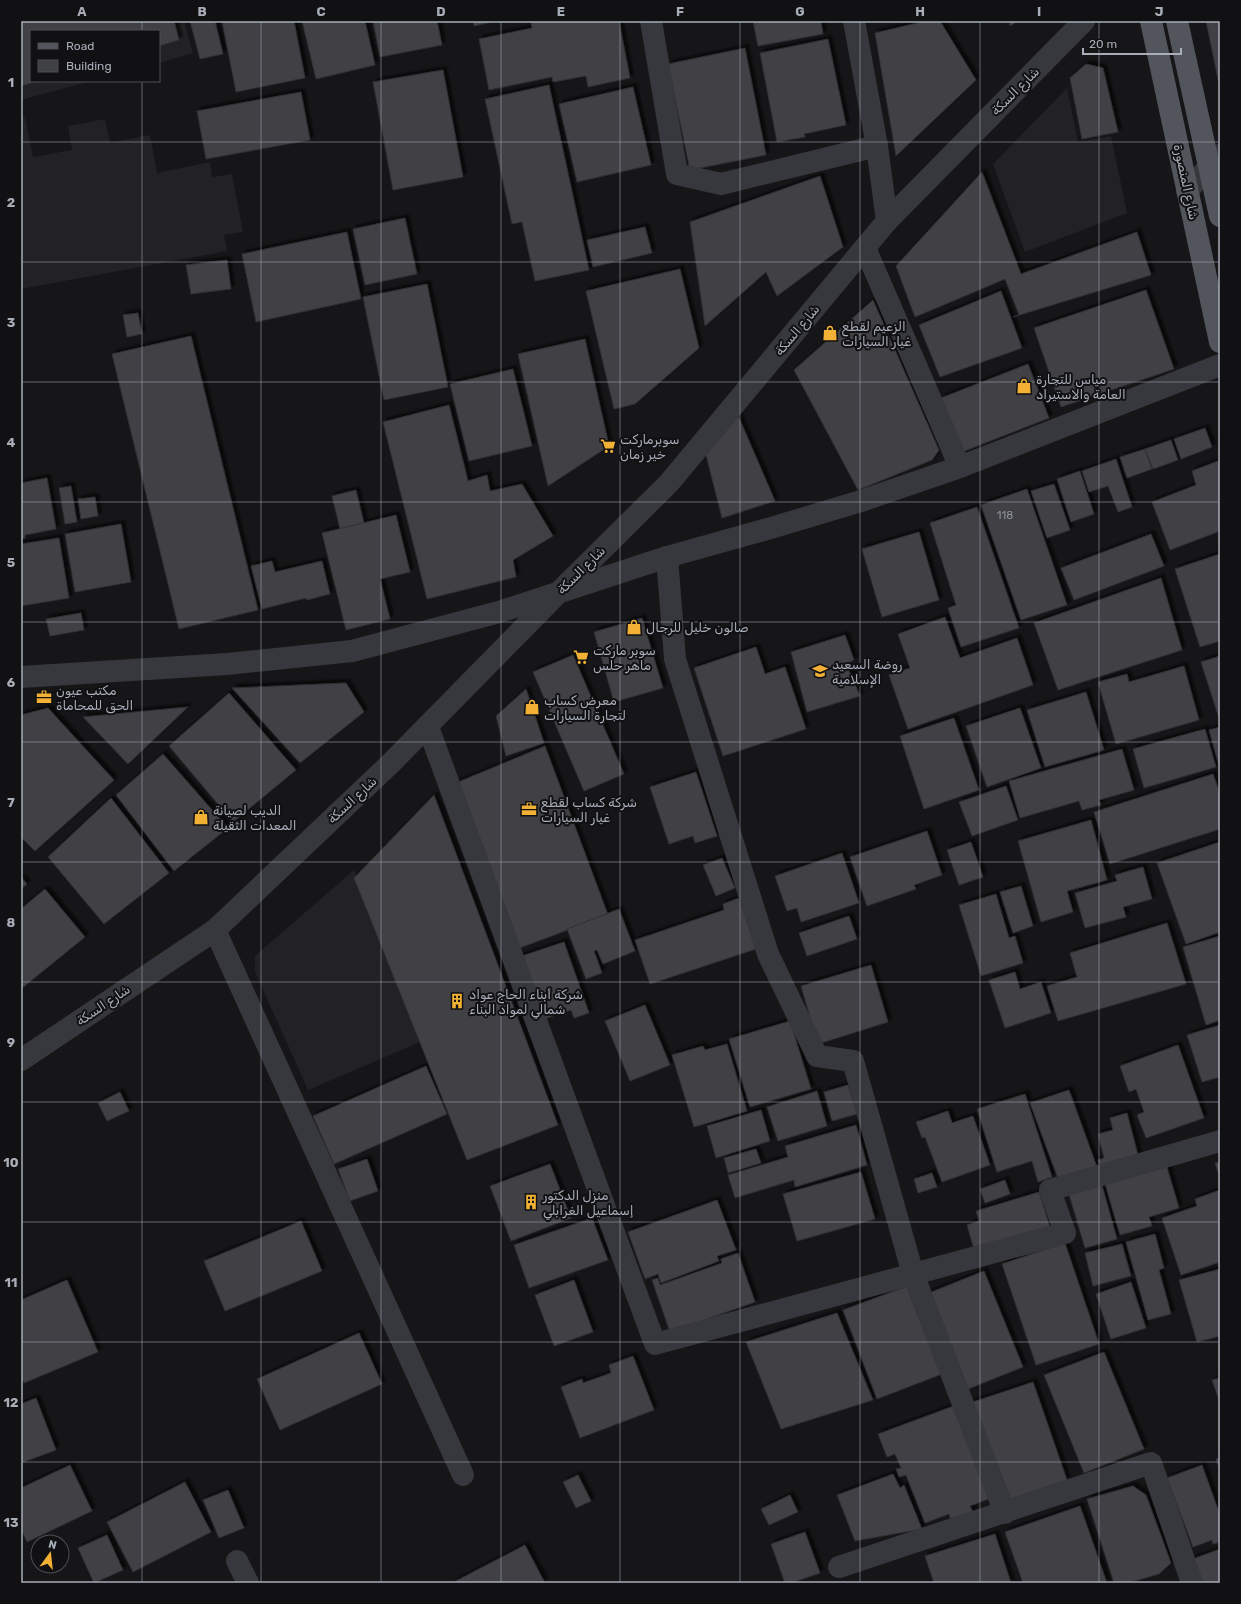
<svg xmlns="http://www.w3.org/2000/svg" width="1241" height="1604" font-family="Rubik,'Noto Naskh Arabic',sans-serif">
<defs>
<filter id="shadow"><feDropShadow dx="3.5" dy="-3.5" stdDeviation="1" flood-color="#0009"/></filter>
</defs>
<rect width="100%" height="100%" fill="#161618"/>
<g fill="#222225">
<path d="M21 21H184L193 53 159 63V31H31V81H91L21 100Z"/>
<path d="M1067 88 1078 142 1111 136 1127 213 1025 252 993 164Z"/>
<path d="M25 117 33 157 72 150 68 126 105 119 110 143 150 135 157 173 210 162 212 177 232 174 243 232 224 235 227 251 21 289V118Z"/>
<path d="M354 870 420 1042 308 1090 255 972V956Z"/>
</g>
<g fill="#404145" stroke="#303034" filter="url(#shadow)">
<path d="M21 21H174L179 40 159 46V31H31V81H38L21 86Z"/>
<path d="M190 21H215L223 54 200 59Z"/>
<path d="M222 21H294L305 78 236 92Z"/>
<path d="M302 21H365L375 65 316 79Z"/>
<path d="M373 21H437L442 45 380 57Z"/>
<path d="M473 21H496L474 26Z"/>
<path d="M531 21H619L630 78 588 87 586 76 553 82 552 77 489 90 479 39 532 28Z"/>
<path d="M753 21H821L823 34 758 46Z"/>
<path d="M926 21H940L976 80 896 156 875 33Z"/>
<path d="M1009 21H1018L1010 26Z"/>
<path d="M1206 21H1220V89Z"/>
<path d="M828 39 846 125 804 134 805 137 777 142 760 53Z"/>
<path d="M745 48 766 155 690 170 668 64Z"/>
<path d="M1086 64 1103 68 1118 132 1082 139 1070 78Z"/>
<path d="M443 70 463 177 393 190 373 82Z"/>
<path d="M549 85 589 270 535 281 522 222 512 224 485 99Z"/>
<path d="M633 87 651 165 577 182 559 104Z"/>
<path d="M301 92 310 140 206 159 197 111Z"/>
<path d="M982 172 1021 274 1137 232 1151 275 1013 317 1019 315 1005 279 915 317 896 266Z"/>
<path d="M820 176 843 247 777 296 766 272 705 326 690 222Z"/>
<path d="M405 218 417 274 365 285 353 229Z"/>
<path d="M645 227 652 253 593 267 587 240Z"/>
<path d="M347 232 361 299 256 322 242 254Z"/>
<path d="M227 260 231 289 191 294 186 265Z"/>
<path d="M680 269 699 348 635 404 614 409 586 291Z"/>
<path d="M427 284 448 387 384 400 363 297Z"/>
<path d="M1146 290 1174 369 1061 407 1034 328Z"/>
<path d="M1001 291 1022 348 940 377 919 325Z"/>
<path d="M873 300 939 450 932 460 858 490 794 370Z"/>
<path d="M138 313 142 334 127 337 123 315Z"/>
<path d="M191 336 258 610 179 629 112 354Z"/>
<path d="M585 339 609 446 548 486 518 354Z"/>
<path d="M1028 364 1049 418 962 452 941 398Z"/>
<path d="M513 369 532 446 469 461 450 384Z"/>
<path d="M449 405 468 481 487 475 490 491 522 484 553 536 513 560 516 577 427 599 383 422Z"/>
<path d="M737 413 775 501 722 518 704 447Z"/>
<path d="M1205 428 1212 447 1181 459 1174 439Z"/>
<path d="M1171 440 1178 460 1153 469 1145 449Z"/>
<path d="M1145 449 1152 469 1127 478 1120 457Z"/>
<path d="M1116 459 1132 507 1118 512 1108 486 1089 492 1082 471Z"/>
<path d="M1218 461 1220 467V531L1170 550 1152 502 1196 485 1192 471Z"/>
<path d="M1080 471 1094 514 1071 522 1057 479Z"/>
<path d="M47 478 56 529 25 535V538L21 539V483Z"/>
<path d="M1054 484 1070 530 1047 538 1031 491Z"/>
<path d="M71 486 77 522 65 524 59 488Z"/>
<path d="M1027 489 1067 605 1021 620 981 505Z"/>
<path d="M356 490 364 523 340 529 332 496Z"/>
<path d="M95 497 98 516 81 519 78 499Z"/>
<path d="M977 507 1019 628 961 647 948 608 956 605 930 523Z"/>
<path d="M396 515 410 572 380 579 390 619 346 630 322 533Z"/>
<path d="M121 524 131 582 75 592 65 534Z"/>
<path d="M919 532 939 600 882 617 862 549Z"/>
<path d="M1151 534 1164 566 1074 600 1061 568Z"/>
<path d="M59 538 69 598 21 606V544Z"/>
<path d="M1220 554V641L1200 647 1175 569Z"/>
<path d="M272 561 275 572 322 561 330 594 307 600 306 598 262 609 251 566Z"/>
<path d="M1161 578 1182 650 1058 690 1034 623Z"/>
<path d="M81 613 84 630 50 636 46 619Z"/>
<path d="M945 617 960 658 1017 638 1033 685 908 729 889 675 910 668 898 634Z"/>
<path d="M642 618 663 688 614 702 594 632Z"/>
<path d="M845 635 854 660 846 664 860 696 807 712 791 652Z"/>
<path d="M756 647 765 674 785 667 806 729 723 756 694 668Z"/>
<path d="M573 655 624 774 584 791 533 672Z"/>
<path d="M1220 656V717L1219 718 1201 662Z"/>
<path d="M1184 666 1199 720 1116 744 1098 682 1127 674 1129 682Z"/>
<path d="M346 683 364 712 300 763 232 688Z"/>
<path d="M526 689 544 743 506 756 496 716Z"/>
<path d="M1086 692 1104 750 1045 767 1027 710Z"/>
<path d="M229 693 296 770 233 822 169 746Z"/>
<path d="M188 707 128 764 83 717Z"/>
<path d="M48 708 114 780 35 851 21 837V715Z"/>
<path d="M1020 708 1041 768 987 787 966 726Z"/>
<path d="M954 718 979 790 924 809 900 736Z"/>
<path d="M1220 727V769L1209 730Z"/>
<path d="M1205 729 1216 767 1144 788 1133 749Z"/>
<path d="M545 746 608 915 514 950 451 785Z"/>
<path d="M1122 749 1134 790 1099 800 1101 805 1082 810 1079 801 1020 818 1009 781Z"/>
<path d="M163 754 228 828 174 871 116 795Z"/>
<path d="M696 772 717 836 695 843 693 836 669 844 650 787Z"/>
<path d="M1213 774 1220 794V829L1110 864 1094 812Z"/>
<path d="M1006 786 1018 820 972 836 959 802Z"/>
<path d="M434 795 558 1125 467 1160 354 878Z"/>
<path d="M111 798 169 873 104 924 48 857Z"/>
<path d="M1091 820 1107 880 1067 891 1073 912 1041 922 1018 841Z"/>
<path d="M927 831 942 875 914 885 916 889 867 906 850 857Z"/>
<path d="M971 842 983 877 959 885 947 850Z"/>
<path d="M1220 842V932L1186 944 1157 863Z"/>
<path d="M842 853 859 903 801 922 797 908 787 911 775 876Z"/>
<path d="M722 858 735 888 716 896 703 865Z"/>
<path d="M1143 867 1152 899 1123 907 1126 917 1085 928 1075 893 1117 881 1115 875Z"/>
<path d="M21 877 27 884 21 889Z"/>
<path d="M1021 886 1033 926 1013 933 1000 892Z"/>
<path d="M45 889 85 937 21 989V909Z"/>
<path d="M996 894 1009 938 1015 936 1023 963 981 976 959 905Z"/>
<path d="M739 898 756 949 650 984 635 940 724 910 723 904Z"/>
<path d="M619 909 635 951 603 964 597 950 594 951 602 973 586 979 567 929Z"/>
<path d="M849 916 857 939 807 956 799 933Z"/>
<path d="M1167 923 1186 984 1058 1021 1047 986 1077 977 1070 953Z"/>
<path d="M1220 936V1020L1206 1025 1183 947Z"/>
<path d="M564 942 589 1013 574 1018 571 1010 541 1020 519 957Z"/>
<path d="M871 965 888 1022 818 1044 801 986Z"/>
<path d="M1015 972 1020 989 1041 982 1051 1013 1005 1028 989 980Z"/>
<path d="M645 1005 670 1065 630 1081 605 1021Z"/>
<path d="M790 1021 811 1089 750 1107 729 1039Z"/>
<path d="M1220 1025V1077L1202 1082 1187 1035Z"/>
<path d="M727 1044 747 1111 694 1127 672 1055 703 1046 705 1050Z"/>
<path d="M1178 1045 1204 1118 1146 1138 1137 1115 1144 1112 1136 1089 1129 1092 1120 1066Z"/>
<path d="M426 1066 447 1114 334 1164 313 1116Z"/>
<path d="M848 1085 857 1114 832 1121 824 1092Z"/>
<path d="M1069 1090 1098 1170 1060 1184 1030 1103Z"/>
<path d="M817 1091 827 1126 778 1141 767 1107Z"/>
<path d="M120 1092 129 1111 107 1121 98 1103Z"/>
<path d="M1025 1094 1052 1177 1038 1182 1032 1161 997 1172 977 1109Z"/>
<path d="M761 1110 770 1141 716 1158 707 1126Z"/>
<path d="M948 1111 952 1123 973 1116 990 1165 942 1182 925 1137 922 1138 916 1122Z"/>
<path d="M1127 1113 1139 1159 1101 1170 1098 1160 1104 1158 1098 1134 1113 1130 1110 1118Z"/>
<path d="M856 1125 867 1165 795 1187 794 1180 735 1198 728 1175 788 1157 785 1146Z"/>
<path d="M756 1149 761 1163 728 1173 724 1158Z"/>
<path d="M367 1159 378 1191 350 1201 338 1169Z"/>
<path d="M1220 1162V1178L1215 1163Z"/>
<path d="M550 1164 571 1218 511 1241 490 1186Z"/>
<path d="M1166 1164 1179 1208 1149 1217 1152 1226 1120 1235 1104 1180Z"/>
<path d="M861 1172 875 1219 797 1241 783 1194Z"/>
<path d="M932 1173 937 1187 918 1193 914 1179Z"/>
<path d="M1005 1180 1010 1194 985 1203 980 1189Z"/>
<path d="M1101 1182 1117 1239 1085 1248 1068 1191Z"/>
<path d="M1220 1190V1262L1181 1275 1162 1218 1197 1206 1195 1199Z"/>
<path d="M1039 1192 1050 1227 974 1249 967 1225 979 1221 976 1211Z"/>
<path d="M717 1200 736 1250 717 1256 719 1261 661 1283 658 1274 645 1279 628 1232Z"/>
<path d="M592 1218 608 1260 529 1288 514 1245Z"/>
<path d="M301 1221 322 1271 225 1311 204 1261Z"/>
<path d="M1155 1234 1164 1268 1159 1270 1171 1314 1148 1320 1126 1242Z"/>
<path d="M1065 1243 1099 1344 1036 1365 1002 1264Z"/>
<path d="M1122 1244 1131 1276 1093 1286 1085 1253Z"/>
<path d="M738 1253 755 1302 670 1332 652 1280 658 1278 660 1285 722 1263 721 1259Z"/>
<path d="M1220 1269V1336L1197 1342 1179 1280Z"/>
<path d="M984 1271 1023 1367 963 1391 924 1295Z"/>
<path d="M67 1280 98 1352 24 1383 21 1377V1300Z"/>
<path d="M574 1280 593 1332 554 1346 535 1295Z"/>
<path d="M1131 1282 1146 1328 1111 1339 1096 1294Z"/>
<path d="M908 1286 942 1374 877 1399 843 1310Z"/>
<path d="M837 1313 873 1400 781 1429 746 1342Z"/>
<path d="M359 1333 382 1384 280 1430 257 1379Z"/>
<path d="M1104 1352 1144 1449 1084 1473 1044 1375Z"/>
<path d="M633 1356 654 1410 580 1438 561 1387 582 1379 583 1383 611 1373 609 1365Z"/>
<path d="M1220 1378V1403L1212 1380Z"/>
<path d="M1033 1382 1067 1480 1004 1502 970 1403Z"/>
<path d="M36 1398 56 1450 21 1463V1404Z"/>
<path d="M959 1404 994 1497 970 1506 973 1512 951 1520 949 1514 925 1523 906 1475 899 1477 896 1469 901 1468 895 1454 887 1457 878 1434Z"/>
<path d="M1220 1458V1470L1216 1459Z"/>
<path d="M70 1465 92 1511 27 1542 21 1529V1488Z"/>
<path d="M1202 1465 1220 1515V1542L1213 1544 1212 1540 1193 1547 1167 1478Z"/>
<path d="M893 1474 900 1488 904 1485 922 1529 855 1541 837 1495Z"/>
<path d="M578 1475 591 1501 576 1508 563 1482Z"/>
<path d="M185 1482 211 1532 133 1572 107 1522Z"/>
<path d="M1133 1486 1146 1495 1171 1563 1159 1574 1128 1583H1114L1087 1499Z"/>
<path d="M228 1490 244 1528 219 1538 203 1500Z"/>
<path d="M790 1495 798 1512 769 1525 761 1509Z"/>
<path d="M1080 1506 1107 1583H1023L1005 1532Z"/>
<path d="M805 1532 820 1573 791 1583H785L771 1544Z"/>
<path d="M995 1534 1011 1583H934L925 1556Z"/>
<path d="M107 1535 123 1570 94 1583 78 1548Z"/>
<path d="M525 1545 545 1583H452Z"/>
<path d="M1220 1549V1583H1199L1190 1560Z"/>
</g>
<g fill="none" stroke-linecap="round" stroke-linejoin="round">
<g stroke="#37383d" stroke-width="22">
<path d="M651 21 677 174 721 184 877 146"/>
<path d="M854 21 877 146 887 221"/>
<path d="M1187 191 1220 155"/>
<path d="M865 248 960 467"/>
<path d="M667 557 675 659 768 954 817 1056 853 1061 913 1274 1005 1513"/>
<path d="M21 677 227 664 352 651 499 612 667 557 771 528 861 501 960 467 1220 365"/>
<path d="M428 727 655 1344 1065 1233 1050 1190 1220 1141"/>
<path d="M215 930 463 1475"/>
<path d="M21 1060 215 930 390 764 560 591 669 483 887 221 1084 21"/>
<path d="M237 1561 248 1583"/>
<path d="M839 1567 1151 1463 1192 1583"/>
</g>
<g stroke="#53555c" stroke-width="22">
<path d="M1151 21 1220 342"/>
<path d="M1177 21 1220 216"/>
</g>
</g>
<path fill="none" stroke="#a8adb8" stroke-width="1" stroke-opacity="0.55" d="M142 21V31M261 21V1583M381 21V1583M501 21V1583M620 21V1583M740 21V1583M860 21V1583M980 21V1583M1099 21V1583M142 81V1583M21 142H1220M21 262H1220M21 382H1220M21 502H1220M21 622H1220M21 742H1220M21 862H1220M21 982H1220M21 1102H1220M21 1222H1220M21 1342H1220M21 1462H1220"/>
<defs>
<g id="shop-bare" transform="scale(1.2)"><path d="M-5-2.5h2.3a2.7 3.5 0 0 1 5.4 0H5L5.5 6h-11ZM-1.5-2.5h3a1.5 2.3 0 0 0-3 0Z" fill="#f2b134" stroke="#111113" stroke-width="2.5" paint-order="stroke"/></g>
<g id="supermarket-bare" transform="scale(1.2)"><path d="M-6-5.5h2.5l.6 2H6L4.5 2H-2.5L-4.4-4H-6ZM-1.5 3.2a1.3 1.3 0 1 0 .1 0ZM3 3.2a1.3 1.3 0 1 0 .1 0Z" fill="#f2b134" stroke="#111113" stroke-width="2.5" paint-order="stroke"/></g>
<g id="school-bare" transform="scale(1.2)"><path d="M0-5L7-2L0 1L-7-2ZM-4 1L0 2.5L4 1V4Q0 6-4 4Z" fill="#f2b134" stroke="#111113" stroke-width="2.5" paint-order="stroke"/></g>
<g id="office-bare" transform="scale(1.2)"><path d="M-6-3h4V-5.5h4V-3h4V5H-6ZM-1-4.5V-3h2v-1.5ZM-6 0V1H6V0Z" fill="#f2b134" stroke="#111113" stroke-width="2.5" paint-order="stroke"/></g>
<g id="building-bare" transform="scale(1.2)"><path d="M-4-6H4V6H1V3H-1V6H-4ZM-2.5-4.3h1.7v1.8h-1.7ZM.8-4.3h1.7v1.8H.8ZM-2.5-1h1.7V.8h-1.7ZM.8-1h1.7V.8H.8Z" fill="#f2b134" stroke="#111113" stroke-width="2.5" paint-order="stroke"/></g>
</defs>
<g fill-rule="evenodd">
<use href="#shop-bare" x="830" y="333"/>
<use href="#shop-bare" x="1024" y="386"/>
<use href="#supermarket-bare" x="608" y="446"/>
<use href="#shop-bare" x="634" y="627"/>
<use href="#supermarket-bare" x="581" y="657"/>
<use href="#school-bare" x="820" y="671"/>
<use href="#office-bare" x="44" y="697"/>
<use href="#shop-bare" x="532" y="707"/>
<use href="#office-bare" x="529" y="809"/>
<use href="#shop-bare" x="201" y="817"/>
<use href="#building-bare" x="457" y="1001"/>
<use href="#building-bare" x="531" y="1202"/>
</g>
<g text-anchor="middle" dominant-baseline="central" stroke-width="4" stroke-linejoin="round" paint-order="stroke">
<g font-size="11" fill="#8e929b">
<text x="1005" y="515">118</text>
</g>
<g font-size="13" fill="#a8adb8" stroke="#111113">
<text transform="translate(1015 91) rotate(-45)">شارع السكة</text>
<text transform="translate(1186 182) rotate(78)">شارع المنصورة</text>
<text transform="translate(797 330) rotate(-50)">شارع السكة</text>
<text transform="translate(581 570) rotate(-45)">شارع السكة</text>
<text transform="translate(352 800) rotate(-43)">شارع السكة</text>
<text transform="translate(103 1005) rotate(-34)">شارع السكة</text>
</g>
<g font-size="13" fill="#a8adb8" stroke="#111113" text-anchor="start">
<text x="842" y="326">الزعيم لقطع<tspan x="842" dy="15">غيار السيارات</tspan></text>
<text x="1036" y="379">مياس للتجارة<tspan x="1036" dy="15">العامة والاستيراد</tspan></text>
<text x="620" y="439">سوبرماركت<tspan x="620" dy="15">خير زمان</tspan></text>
<text x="646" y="627">صالون خليل للرجال</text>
<text x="593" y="650">سوبر ماركت<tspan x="593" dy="15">ماهر حلس</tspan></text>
<text x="832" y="664">روضة السعيد<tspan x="832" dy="15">الإسلامية</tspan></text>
<text x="56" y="690">مكتب عيون<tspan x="56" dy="15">الحق للمحاماة</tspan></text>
<text x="544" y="700">معرض كساب<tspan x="544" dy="15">لتجارة السيارات</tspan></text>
<text x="541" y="802">شركة كساب لقطع<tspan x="541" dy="15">غيار السيارات</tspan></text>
<text x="213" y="810">الديب لصيانة<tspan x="213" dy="15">المعدات الثقيلة</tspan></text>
<text x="469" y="994">شركة أبناء الحاج عواد<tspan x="469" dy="15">شمالي لمواد البناء</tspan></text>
<text x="543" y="1195">منزل الدكتور<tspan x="543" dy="15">إسماعيل الغرابلي</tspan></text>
</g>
</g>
<rect width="1241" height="1604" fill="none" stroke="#111113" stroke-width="44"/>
<rect x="30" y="30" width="130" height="52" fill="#111113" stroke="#4d4f55"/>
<rect x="38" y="43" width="20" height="6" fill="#53555c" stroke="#4d4f55"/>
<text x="66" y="50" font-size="12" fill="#a8adb8">Road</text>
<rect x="38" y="60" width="20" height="12" fill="#404145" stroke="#4d4f55"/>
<text x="66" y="70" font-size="12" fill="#a8adb8">Building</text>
<g transform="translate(50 1554) rotate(15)"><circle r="19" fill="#111113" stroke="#4d4f55"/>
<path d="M0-3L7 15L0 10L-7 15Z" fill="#f2b134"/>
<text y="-6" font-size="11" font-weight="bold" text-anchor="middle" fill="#a8adb8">N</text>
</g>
<path d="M1083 48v6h98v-6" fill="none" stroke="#a8adb8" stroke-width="2"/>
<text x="1089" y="48" font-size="12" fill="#a8adb8" stroke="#111113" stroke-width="3" paint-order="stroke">20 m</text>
<rect x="22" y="22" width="1197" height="1560" fill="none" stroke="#a8adb8" stroke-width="1.5"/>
<g font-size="13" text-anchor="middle" font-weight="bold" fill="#a8adb8">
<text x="82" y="16">A</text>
<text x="202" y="16">B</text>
<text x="321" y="16">C</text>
<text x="441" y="16">D</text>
<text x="561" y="16">E</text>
<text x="680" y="16">F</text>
<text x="800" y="16">G</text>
<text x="920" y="16">H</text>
<text x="1039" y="16">I</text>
<text x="1159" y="16">J</text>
<text x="11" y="87">1</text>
<text x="11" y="207">2</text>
<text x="11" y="327">3</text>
<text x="11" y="447">4</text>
<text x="11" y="567">5</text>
<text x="11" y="687">6</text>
<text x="11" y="807">7</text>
<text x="11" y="927">8</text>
<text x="11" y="1047">9</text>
<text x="11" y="1167">10</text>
<text x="11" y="1287">11</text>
<text x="11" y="1407">12</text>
<text x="11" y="1527">13</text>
</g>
</svg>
